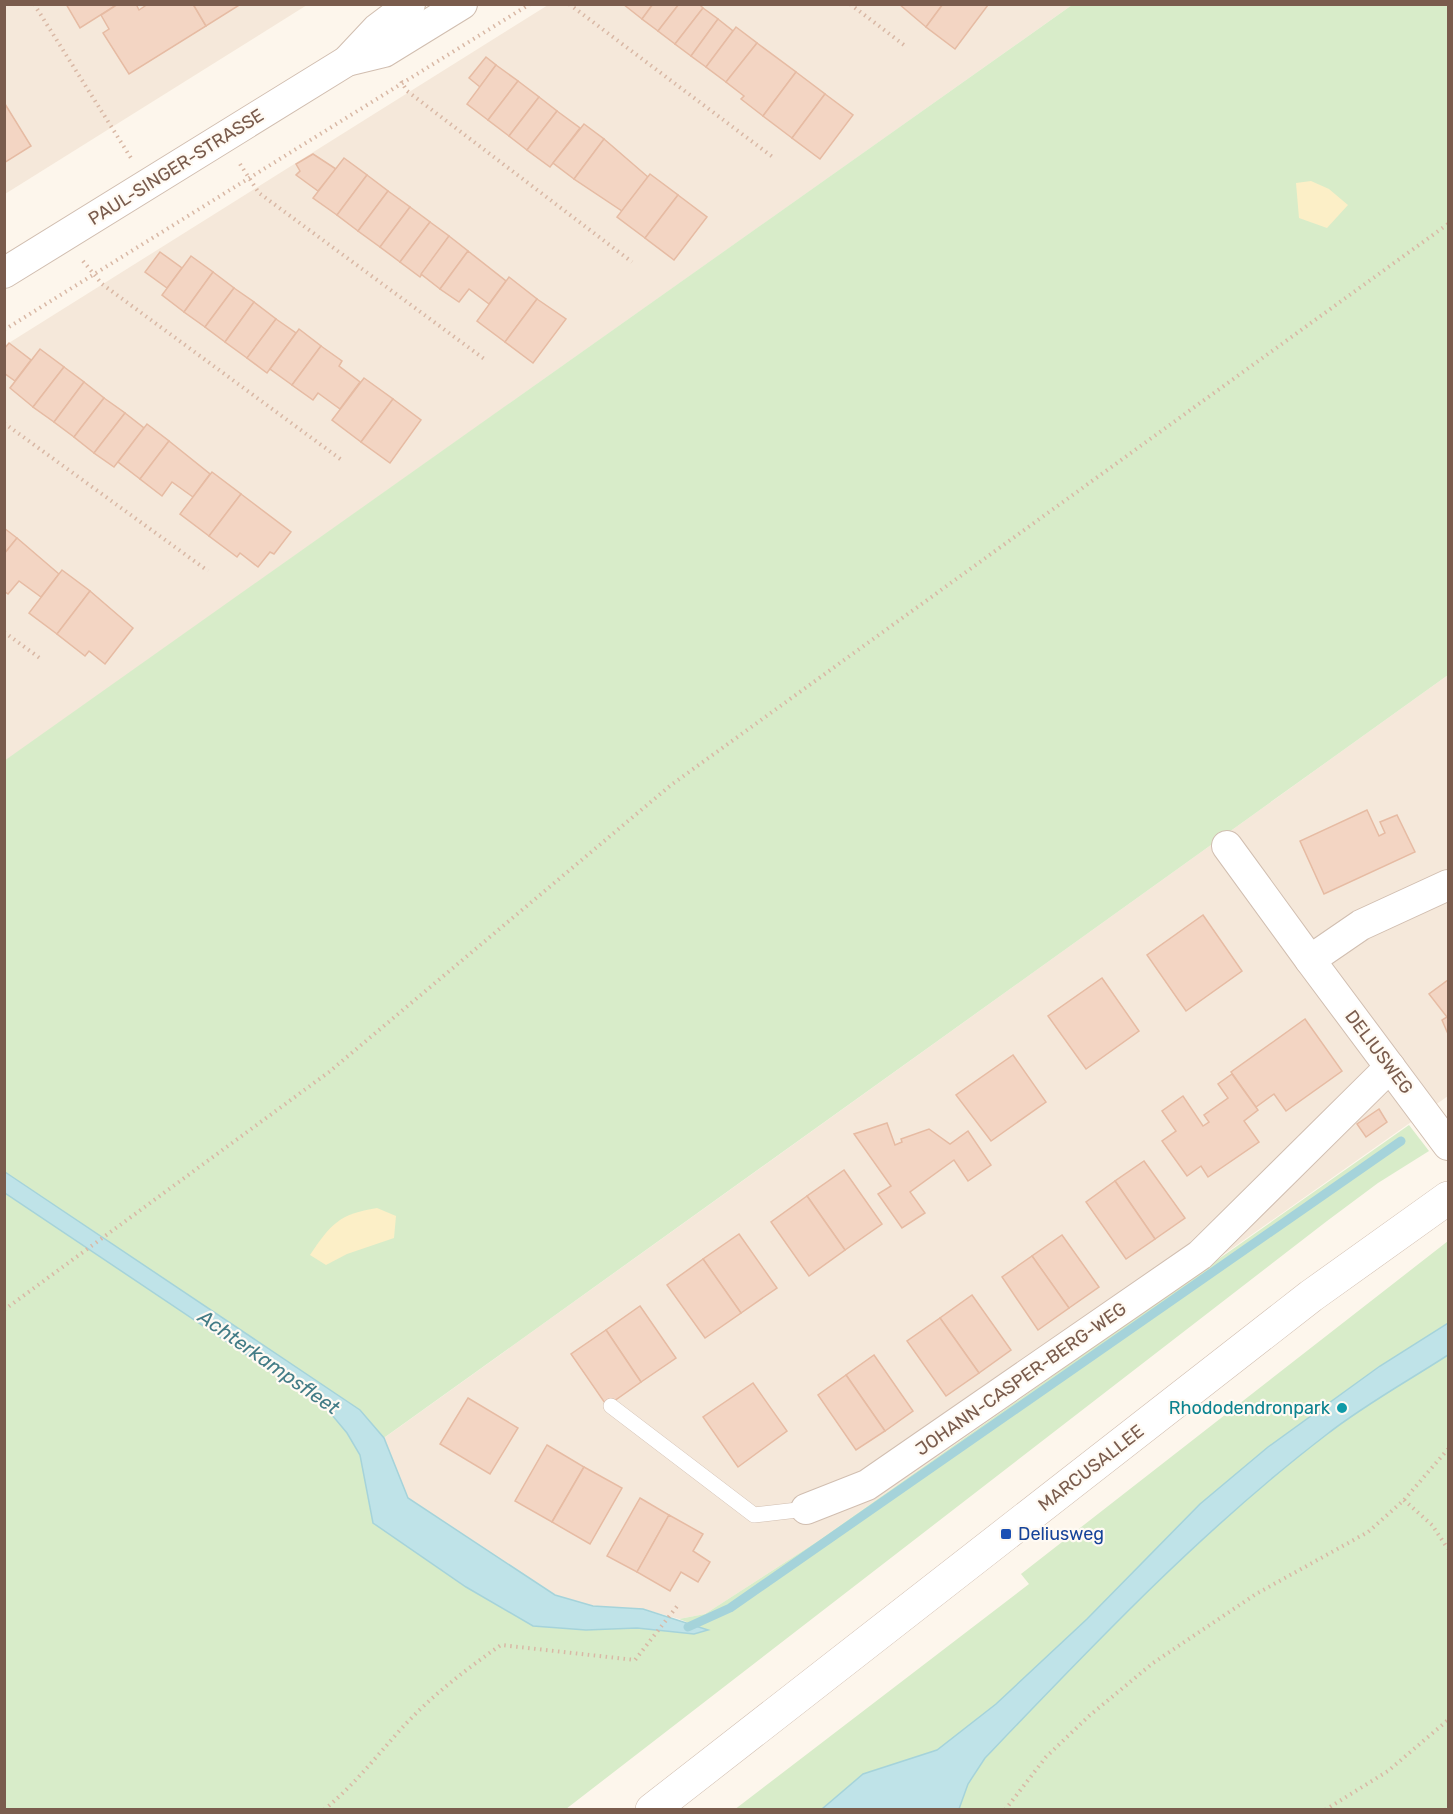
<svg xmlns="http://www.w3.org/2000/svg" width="1453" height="1814" font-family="Rubik,sans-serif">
<rect width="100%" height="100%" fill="#fdf6ec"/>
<g fill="#f5e8da">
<path d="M5 5H307L5 194Z"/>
<path d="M548 5H1072L5 761 4 346Z"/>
<path d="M1448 675V1096L818 1541 705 1614 679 1619 643 1609 593 1606 555 1595 408 1498 384 1438Z"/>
</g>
<g fill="#d8ecc9">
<path d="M1072 5H1448V675L360 1455 373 1523 466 1587 533 1626 586 1630 637 1628 694 1634 707 1630 679 1619 705 1614 818 1541 1409 1125 1429 1151 1378 1183 1327 1221 566 1809H5L4 761Z"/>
<path d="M1448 1241V1809L734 1810 1029 1584 1021 1574Z"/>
</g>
<g fill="#fcefc7">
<path d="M1311 181 1329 189 1348 205 1327 228 1299 218 1296 183Z"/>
<path d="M377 1208 396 1216 394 1238 347 1254 326 1265 310 1255C331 1224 339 1214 377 1208Z"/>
</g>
<g fill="#bfe3e8" stroke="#a5d3da" stroke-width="1.5">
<path d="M5 1172 360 1410 384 1438 408 1498 555 1595 593 1606 643 1609 708 1630 694 1634 637 1628 586 1630 533 1626 466 1587 373 1523 360 1455 347 1433 327 1409 5 1193Z"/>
<path d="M1448 1323V1355C1408 1381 1364 1405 1326 1435 1202 1530 1093 1645 985 1758L968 1784 959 1809H822L863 1774 937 1750 996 1704 1087 1619 1200 1504 1268 1447 1380 1366Z"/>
</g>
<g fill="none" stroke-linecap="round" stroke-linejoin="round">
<path stroke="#a5d3da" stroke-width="9" d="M688 1627 730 1608 1401 1141"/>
</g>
<g fill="#f3d5c3" stroke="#e6bba3" stroke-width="1.5">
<path d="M66 4H118L80 28Z"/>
<path d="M118 4H136L139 10 148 4H193L206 26 129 74 103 33 109 29 101 15Z"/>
<path d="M193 4H241L206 26Z"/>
<path d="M623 4H653L642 19Z"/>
<path d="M653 4H679L658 31 642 19Z"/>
<path d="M679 4H699L703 8 675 44 658 31Z"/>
<path d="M899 4H943L926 27Z"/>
<path d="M943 4H988V5L955 49 926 27Z"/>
<path d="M703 8 718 19 691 56 675 44Z"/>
<path d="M718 19 733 31 706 67 691 56Z"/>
<path d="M736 27 757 43 726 82 706 67Z"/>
<path d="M757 43 796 72 763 116 741 99 744 96 726 82Z"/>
<path d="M486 57 496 65 480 87 469 78Z"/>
<path d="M496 65 518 81 488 120 467 104Z"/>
<path d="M796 72 825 94 792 138 763 116Z"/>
<path d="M518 81 539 97 509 136 488 120Z"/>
<path d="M825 94 853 115 820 159 792 138Z"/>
<path d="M539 97 557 111 527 150 509 136Z"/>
<path d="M5 104 31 146 4 163V105Z"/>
<path d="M557 111 580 128 550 167 527 150Z"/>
<path d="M584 124 604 139 574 179 553 163Z"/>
<path d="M604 139 648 177 622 211 574 179Z"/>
<path d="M313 154 336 169 318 191 296 175 300 171 296 164Z"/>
<path d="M344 158 367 175 337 215 313 198Z"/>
<path d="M650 174 678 195 645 238 617 217Z"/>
<path d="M367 175 388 191 358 231 337 215Z"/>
<path d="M388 191 410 207 380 247 358 231Z"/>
<path d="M678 195 707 217 674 260 645 238Z"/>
<path d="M410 207 430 222 400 262 380 247Z"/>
<path d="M430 222 449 236 420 277 400 262Z"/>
<path d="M449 236 468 251 440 289 421 274Z"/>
<path d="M468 251 506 281 489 304 469 289 459 302 440 289Z"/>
<path d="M160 252 182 268 167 288 145 272Z"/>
<path d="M191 256 213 272 184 312 162 295Z"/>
<path d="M213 272 234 288 205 327 184 312Z"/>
<path d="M509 277 537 299 505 342 477 321Z"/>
<path d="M234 288 254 302 225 342 205 327Z"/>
<path d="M537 299 566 319 533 363 505 342Z"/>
<path d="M254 302 276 319 247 358 225 342Z"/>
<path d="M276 319 296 333 267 373 247 358Z"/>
<path d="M299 329 321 346 292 385 270 369Z"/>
<path d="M9 343 31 360 15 381 4 373V349Z"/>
<path d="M321 346 342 361 339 366 360 382 340 409 318 393 313 400 292 385Z"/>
<path d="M40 349 64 367 33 407 10 388Z"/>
<path d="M64 367 84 382 54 422 33 407Z"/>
<path d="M364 378 393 399 361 442 332 420Z"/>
<path d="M84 382 104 398 74 437 54 422Z"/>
<path d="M104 398 125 413 94 453 74 437Z"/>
<path d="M393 399 421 420 390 463 361 442Z"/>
<path d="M125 413 144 428 114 467 94 453Z"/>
<path d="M147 424 169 441 140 479 118 462Z"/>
<path d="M169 441 210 474 193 497 172 482 162 496 140 479Z"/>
<path d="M212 472 241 494 209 536 180 514Z"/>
<path d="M241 494 291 532 274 554 270 552 258 567 240 553 237 557 209 536Z"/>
<path d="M4 528 17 538 4 554Z"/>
<path d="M17 538 59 574 41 597 19 581 8 594 4 591V554Z"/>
<path d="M62 570 90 591 57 634 29 613Z"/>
<path d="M90 591 133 628 105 664 89 651 85 656 57 634Z"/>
<path d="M1367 810 1379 836 1385 833 1380 822 1397 815 1415 852 1324 894 1300 841Z"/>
<path d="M1203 915 1242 971 1186 1011 1147 955Z"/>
<path d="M1102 978 1139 1031 1086 1069 1048 1016Z"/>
<path d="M1448 980V1034L1442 1020 1447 1017 1429 994Z"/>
<path d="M1305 1019 1342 1071 1286 1111 1274 1094 1256 1107 1231 1072Z"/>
<path d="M1013 1055 1046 1102 991 1141 956 1095Z"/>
<path d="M1232 1074 1258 1110 1244 1121 1259 1142 1208 1177 1201 1166 1187 1176 1162 1141 1176 1131 1162 1111 1183 1096 1203 1126 1209 1122 1204 1115 1228 1098 1218 1084Z"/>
<path d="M1379 1109 1387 1122 1366 1137 1357 1124Z"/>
<path d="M887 1123 895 1145 902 1142 901 1139 929 1129 950 1144 968 1131 991 1165 968 1181 954 1160 910 1192 925 1213 902 1228 878 1194 891 1186 854 1134Z"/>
<path d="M1144 1161 1185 1218 1155 1239 1115 1181Z"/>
<path d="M844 1170 882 1224 845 1250 807 1196Z"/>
<path d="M1115 1181 1155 1239 1126 1259 1086 1202Z"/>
<path d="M807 1196 845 1250 809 1276 771 1222Z"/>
<path d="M739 1234 777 1288 741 1313 703 1259Z"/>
<path d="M1062 1235 1099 1287 1069 1308 1032 1256Z"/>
<path d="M1032 1256 1069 1308 1038 1330 1002 1277Z"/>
<path d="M703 1259 741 1313 705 1338 667 1285Z"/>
<path d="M972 1295 1011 1350 979 1373 940 1318Z"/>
<path d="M640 1306 676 1358 641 1382 606 1330Z"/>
<path d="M940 1318 979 1373 946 1396 907 1341Z"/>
<path d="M606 1330 641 1382 607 1406 571 1354Z"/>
<path d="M874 1355 913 1411 885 1431 846 1375Z"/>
<path d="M846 1375 885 1431 856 1450 818 1395Z"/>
<path d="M753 1383 787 1431 738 1467 703 1417Z"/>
<path d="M468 1398 518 1428 490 1474 440 1444Z"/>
<path d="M547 1445 584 1467 552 1522 515 1501Z"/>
<path d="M584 1467 622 1488 590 1544 552 1522Z"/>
<path d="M640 1498 669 1515 637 1572 607 1556Z"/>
<path d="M669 1515 703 1534 693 1551 710 1562 698 1582 681 1572 670 1591 637 1572Z"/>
</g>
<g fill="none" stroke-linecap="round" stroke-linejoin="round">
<g stroke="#d1beb0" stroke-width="16">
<path id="service" d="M611 1406 754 1515 806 1509"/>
</g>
<g stroke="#d1beb0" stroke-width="32">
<g id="minor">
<path d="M347 61 384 52 462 4"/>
<path d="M4 273 347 61 377 29 410 4"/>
<path d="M1227 846 1310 960"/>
<path d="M1448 885 1361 925 1310 960 1448 1145"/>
<path d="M806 1509 867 1485 1200 1255 1390 1067"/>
</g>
</g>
<g stroke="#d1beb0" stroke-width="34">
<path id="tertiary" d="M652 1810 1311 1296 1448 1198"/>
</g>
<g stroke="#d9b8a5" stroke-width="4" stroke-dasharray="1.5 4.5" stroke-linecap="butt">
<path d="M34 4 131 158"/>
<path d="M569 4 774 158"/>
<path d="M850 4 904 45"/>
<path d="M401 81 407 91 632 262"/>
<path d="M240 164 259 193 487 361"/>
<path d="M83 261 102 284 343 461"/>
<path d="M4 330 530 4"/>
<path d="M4 423 208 571"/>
<path d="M4 632 41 659"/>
<path d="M4 1310 329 1072 671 785 1448 224"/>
<path d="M1404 1500 1432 1525 1448 1549"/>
<path d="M324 1810C356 1783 374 1759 401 1729 430 1697 465 1670 501 1645L635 1660 678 1605"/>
<path d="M1005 1810 1046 1757 1089 1716 1153 1663 1256 1594 1368 1532 1404 1500 1448 1449"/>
<path d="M1325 1810 1388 1771 1448 1720"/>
</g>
<use href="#service" stroke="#fff" stroke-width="15"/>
<use href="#minor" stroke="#fff" stroke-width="30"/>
<use href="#tertiary" stroke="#fff" stroke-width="33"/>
</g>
<circle fill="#0f9aa8" stroke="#fffaf3" stroke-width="2" cx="1342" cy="1408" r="6"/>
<rect fill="#1a4fb4" stroke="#fffaf3" stroke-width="2" x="1000" y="1528" width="12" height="12" rx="3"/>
<g text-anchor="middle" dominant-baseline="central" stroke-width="4.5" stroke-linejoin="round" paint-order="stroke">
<g font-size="18" fill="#7a5c4d" stroke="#fffaf3">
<text transform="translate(176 167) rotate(-32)">PAUL-SINGER-STRASSE</text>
<text transform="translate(1379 1052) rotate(53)">DELIUSWEG</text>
<text transform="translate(1021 1379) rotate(-35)">JOHANN-CASPER-BERG-WEG</text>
<text transform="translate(1091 1468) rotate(-38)">MARCUSALLEE</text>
</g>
<g font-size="18" fill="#0d838f" stroke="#fffaf3" text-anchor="end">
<text x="1330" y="1408">Rhododendronpark</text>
</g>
<g font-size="18" fill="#164399" stroke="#fffaf3" text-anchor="start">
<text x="1018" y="1534">Deliusweg</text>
</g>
<g font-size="20" font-style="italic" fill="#437c86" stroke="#fffaf3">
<text transform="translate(269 1362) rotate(35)">Achterkampsfleet</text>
</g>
</g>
<rect width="1453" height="1814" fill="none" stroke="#7a5c4d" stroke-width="12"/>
</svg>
